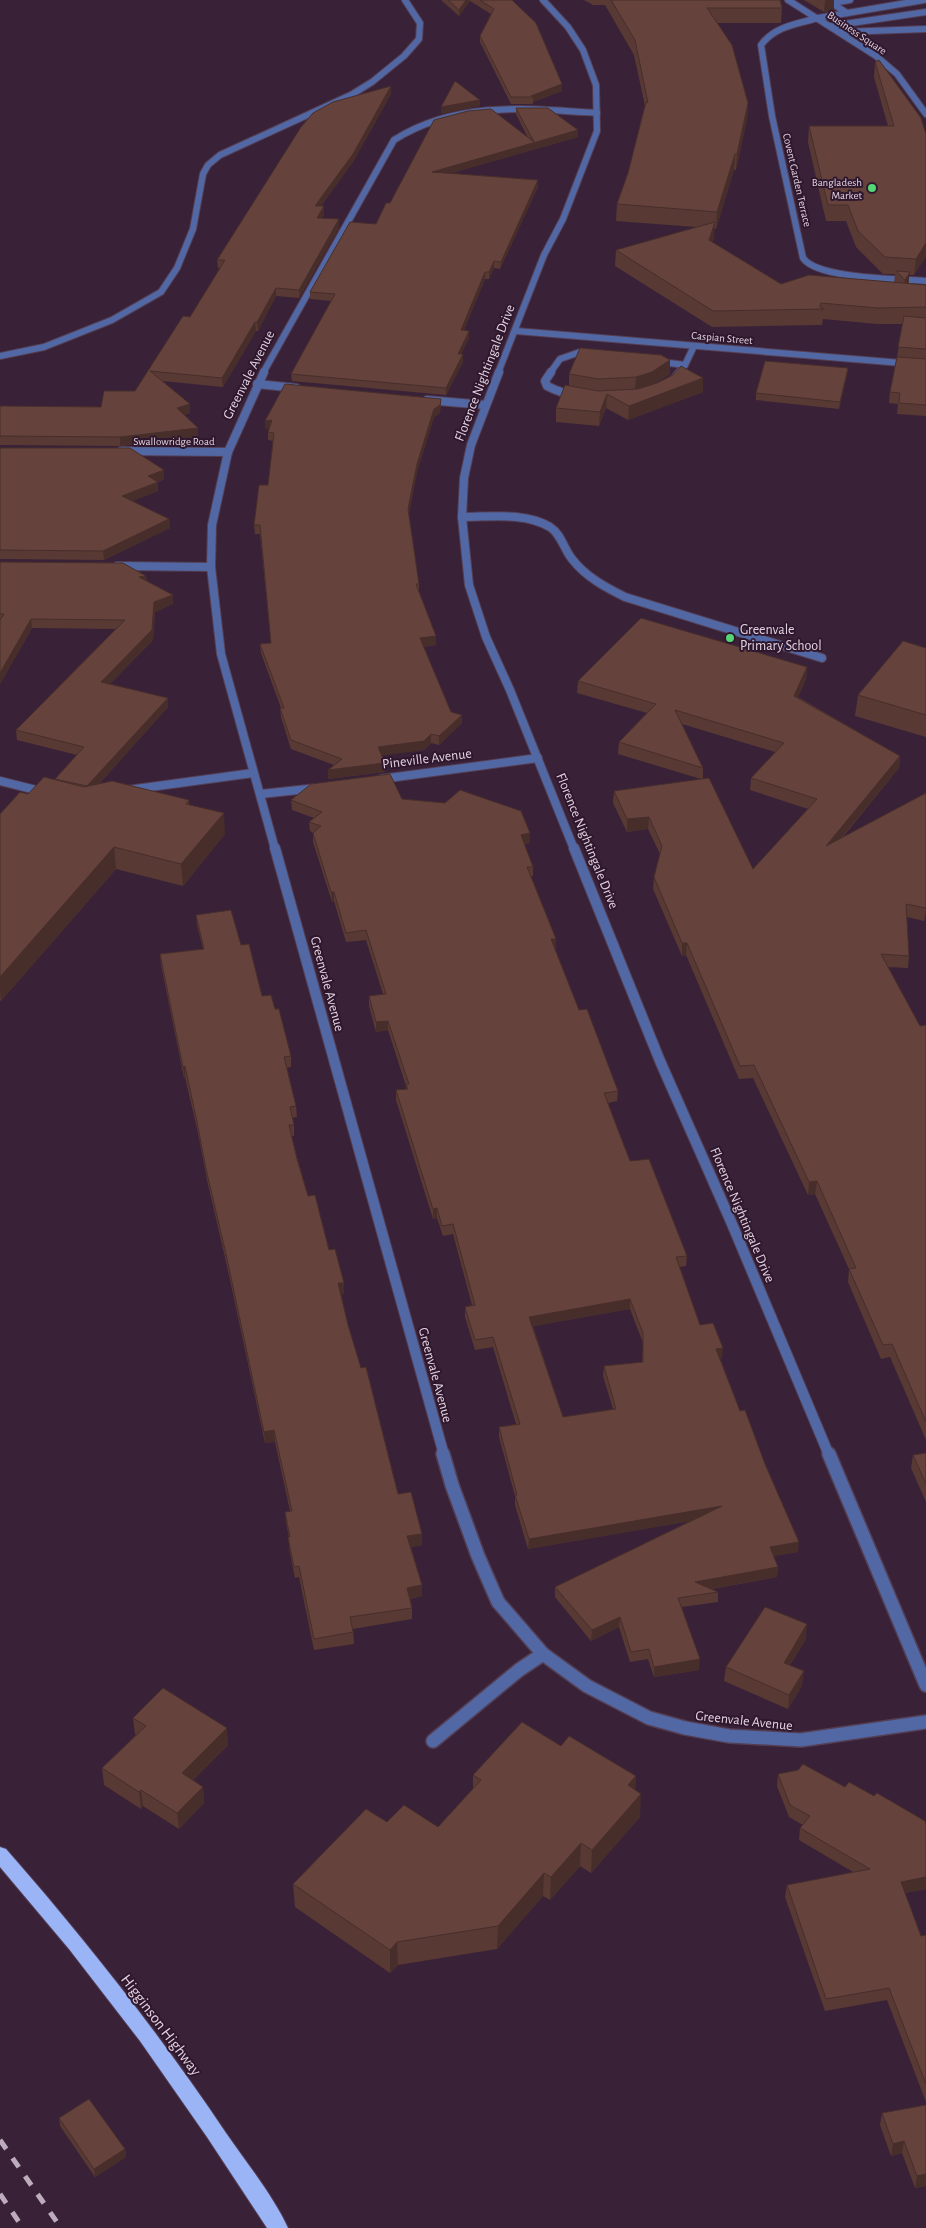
<svg xmlns="http://www.w3.org/2000/svg" width="926" height="2228" font-family="'Alegreya Sans',sans-serif">
<rect width="100%" height="100%" fill="#392238"/>
<g fill="none" stroke-linecap="round" stroke-linejoin="round">
<g stroke="#543e53" stroke-width="8">
<g id="service-far2">
<path d="M827 0 847 13"/>
<path d="M832 3 850 0"/>
<path d="M818 18 924 0"/>
<path d="M831 26 926 12"/>
<path d="M841 32 926 29"/>
<path d="M0 356 44 347 112 320 161 292 177 268 193 229 203 174 208 165 220 155 351 95 372 82 404 56 419 39 420 23 405 0"/>
<path d="M685 365 694 346"/>
<path d="M550 373 560 359 580 352 685 365 679 373"/>
</g>
</g>
<g stroke="#543e53" stroke-width="10">
<g id="service-far1">
<path d="M551 372 545 381 547 386C581 404 656 407 680 372"/>
<path d="M257 384 296 388"/>
<path d="M427 400 485 405"/>
<path d="M462 517C490 517 525 512 550 527 561 534 564 549 572 559 586 577 605 587 625 597L822 658"/>
<path d="M0 781 44 792"/>
<path d="M128 790 253 773"/>
</g>
</g>
<g stroke="#543e53" stroke-width="16">
<path id="service" d="M433 1741 519 1670 543 1654"/>
</g>
<g stroke="#543e53" stroke-width="8">
<g id="minor-far3">
<path d="M788 0 876 56 897 74 926 114"/>
<path d="M818 18C797 24 775 26 761 45L772 116 803 258C817 279 900 279 926 281"/>
<path d="M516 331 926 365"/>
<path d="M263 373 394 140C456 101 527 108 597 113"/>
</g>
</g>
<g stroke="#543e53" stroke-width="10">
<g id="minor-far2">
<path d="M264 372 228 452 212 525 211 567 221 654 275 849"/>
<path d="M121 451 228 452"/>
<path d="M117 566 211 567"/>
<path d="M381 779 538 758"/>
<path d="M261 794 317 788"/>
</g>
</g>
<g stroke="#543e53" stroke-width="12">
<path id="minor-far1" d="M275 848 444 1455"/>
</g>
<g stroke="#543e53" stroke-width="16">
<path id="minor" d="M443 1454 452 1485 478 1556 498 1602 543 1654 587 1686 649 1718 685 1728 729 1736 801 1740 926 1722"/>
</g>
<g stroke="#543e53" stroke-width="8">
<path id="tertiary-far3" d="M498 373 544 255 563 219 597 131 596 85 583 50 568 27 543 0"/>
</g>
<g stroke="#543e53" stroke-width="10">
<path id="tertiary-far2" d="M499 372 471 445 464 478 462 517 469 585 486 637 510 690 574 849"/>
</g>
<g stroke="#543e53" stroke-width="12">
<path id="tertiary-far1" d="M574 848 660 1061 732 1224 829 1455"/>
</g>
<g stroke="#543e53" stroke-width="16">
<path id="tertiary" d="M829 1454 926 1685"/>
</g>
<g stroke="#543e53" stroke-width="2">
<path id="trunk" d="M0 1847 6 1849C85 1939 159 2033 226 2133 246 2162 274 2197 288 2228H267L207 2137 140 2041 69 1949 0 1867Z"/>
</g>
<use href="#service-far2" stroke="#5268a4" stroke-width="6"/>
<use href="#service-far1" stroke="#5268a4" stroke-width="8"/>
<use href="#service" stroke="#5268a4" stroke-width="13"/>
<use href="#minor-far3" stroke="#5268a4" stroke-width="6"/>
<use href="#minor-far2" stroke="#5268a4" stroke-width="8"/>
<use href="#minor-far1" stroke="#5268a4" stroke-width="10"/>
<use href="#minor" stroke="#5268a4" stroke-width="13"/>
<use href="#tertiary-far3" stroke="#5268a4" stroke-width="6"/>
<use href="#tertiary-far2" stroke="#5268a4" stroke-width="8"/>
<use href="#tertiary-far1" stroke="#5268a4" stroke-width="10"/>
<use href="#tertiary" stroke="#5268a4" stroke-width="13"/>
<use href="#trunk" fill="#9ab4f6" fill-rule="evenodd"/>
<g stroke="#bdacbb" stroke-width="5" stroke-dasharray="11 11" stroke-linecap="butt">
<path d="M0 2140 61 2228"/>
<path d="M0 2194 23 2228"/>
</g>
</g>
<g fill="#583934" fill-rule="evenodd">
<path d="M441 0H512L562 84V91L533 102V104H511L480 42V36L491 14 470 1 459 16Z"/>
<path d="M584 0H780L782 8 781 23H717L748 103 747 119 736 170H734L716 229 714 228V238L712 242 781 284 894 283 895 274H883L856 247 846 221H826L808 142 809 126H888L874 77 875 62 926 134V256L914 275H909V284L926 285V416L897 414 898 404 889 403 890 392 897 357 903 324H877L823 319 822 325 712 327 615 266 616 250 696 227 616 221 617 204 628 173 645 106 634 55 605 5H593Z"/>
<path d="M804 0H834V10L824 12Z"/>
<path d="M391 94 353 162 321 206 324 215 322 218 339 219V228L299 298 276 296 258 331H256L223 387 162 381 190 404V413L184 415 198 428V437L120 446 0 445V406L101 407 135 391 190 317 220 268H218L217 260Z"/>
<path d="M516 108 578 137 451 173 538 180V187L500 269 494 268 489 279H485L464 330 469 331V338L461 354 463 362 446 395 292 381 291 374 331 301 310 299V292L376 224 390 203 434 120 528 138 516 114Z"/>
<path d="M569 374H670L655 383 703 378V392L628 420 606 408 599 426 556 422V408L569 386Z"/>
<path d="M847 375 839 409 756 400V393Z"/>
<path d="M441 399 440 413 434 417 417 472 409 514 419 584V593L436 636V645L423 647 451 712 462 723 439 745 431 743 424 750 381 755 385 763V772L328 779V770L334 765 291 749 281 717 280 708H281L261 653 260 644 271 643 260 534H255L254 525 268 485 273 441 268 440V432L269 429H265Z"/>
<path d="M0 448 164 470V479L158 482V491L132 501 169 519 170 528 104 560 0 559Z"/>
<path d="M0 562 146 576 147 581 173 595V604L155 612 153 640 110 684 168 698V707L99 784 189 800V805L225 834 183 886 116 869 1 1001 0 1000V814L28 794 55 780V779L77 755 17 740 16 730 116 629 32 628 0 684Z"/>
<path d="M926 648V737L855 716 858 695Z"/>
<path d="M807 667 806 679 798 697 900 756 899 768 842 838 926 793V916L924 921 907 917 909 956 908 968 888 967 920 1026 926 1025V1440L890 1357 881 1359 848 1282 849 1269 815 1194 808 1195 753 1078 739 1079 686 955 682 956 653 889 654 877 660 854 648 829 627 832 613 803 614 791 701 779 618 754 619 742 647 713 577 693 578 681ZM682 724 775 752 751 778 750 790 808 809 753 869 703 779V768Z"/>
<path d="M402 799 530 833V843L524 844 533 867V876H531L556 939V948L555 949 579 1010 618 1091 617 1101 608 1103 630 1161 687 1256 686 1266 679 1267 700 1325 722 1358H720L740 1411 798 1552 773 1556 778 1567 777 1577 712 1589 718 1592V1602L682 1607 699 1670 654 1677 648 1659 630 1662 619 1627 591 1641 555 1597V1587L690 1521 528 1549 515 1505V1496L499 1437V1427L516 1424 493 1347 475 1350 465 1317V1307L472 1305 453 1234 443 1236 437 1218 433 1219 396 1100V1090L406 1089V1086L388 1030 376 1032 369 1006V996L383 994 366 940 346 942 334 901 332 902 313 842V833L310 831 309 822 314 818 292 810 291 800ZM630 1309 643 1343 642 1362 604 1366 603 1376 613 1409 563 1417 533 1326Z"/>
<path d="M196 915 241 945 262 996 275 1009 291 1056V1067L287 1068 296 1106 297 1117 292 1118 294 1125V1136H291L308 1196 329 1250 344 1283V1294H341L348 1325 398 1494 422 1545 411 1547 422 1585V1596L410 1599 412 1608V1619L353 1629 354 1644 314 1650 299 1577 295 1578 289 1548V1537L286 1523 285 1512 290 1511 275 1442 265 1443 227 1266 207 1180 198 1133 185 1077 184 1078 161 965 160 954 203 949 197 925Z"/>
<path d="M926 1453V1502L911 1468 913 1455Z"/>
<path d="M806 1639 790 1665 802 1686 788 1709 724 1681 726 1667Z"/>
<path d="M133 1718 228 1745 193 1780 203 1787 204 1803 179 1829 143 1806 141 1809 104 1785 102 1768 136 1735 135 1734Z"/>
<path d="M561 1746 636 1776 635 1790 640 1817 591 1873 580 1866 550 1900 543 1896 497 1949 398 1965 390 1973 295 1907 293 1884 387 1822 438 1827 473 1789V1775Z"/>
<path d="M778 1774 926 1889 905 1893 921 1936 926 1935V2102L887 2000 825 2011 785 1897 787 1885 853 1872 799 1840 800 1828 803 1825 789 1817 777 1786Z"/>
<path d="M926 2105V2186L915 2188 902 2153 891 2156 880 2125 882 2113Z"/>
<path d="M59 2118 125 2149 126 2157 95 2177 60 2126Z"/>
</g>
<g fill="#472e2b">
<path d="M466 0H470V1L459 16V10Z"/>
<path d="M825 0H834V10L824 12Z"/>
<path d="M562 84V91L533 102V97L531 96Z"/>
<path d="M391 86V94L353 162 315 214V206Z"/>
<path d="M480 100V106L441 114V107Z"/>
<path d="M748 103 747 119 736 170 737 154Z"/>
<path d="M578 130V137L432 179V172Z"/>
<path d="M735 154 734 170 716 229 717 212Z"/>
<path d="M538 180V187L500 269 501 262Z"/>
<path d="M324 206V215L318 226 317 218Z"/>
<path d="M339 219V228L299 298V290Z"/>
<path d="M715 222 714 238 708 256 709 240Z"/>
<path d="M926 243V256L914 275 916 259Z"/>
<path d="M494 261V268L489 279V272Z"/>
<path d="M485 272V279L461 337V330Z"/>
<path d="M910 272 908 285 903 293 905 280Z"/>
<path d="M276 288V296L258 331 257 322Z"/>
<path d="M255 322 256 331 223 387 222 378Z"/>
<path d="M469 331V338L458 361V354Z"/>
<path d="M463 354V362L446 395V388Z"/>
<path d="M670 360V374L652 386 635 391 636 377Z"/>
<path d="M848 368 847 375 839 409 840 402Z"/>
<path d="M703 378V392L628 420 629 406Z"/>
<path d="M607 394 606 408 599 426 600 412Z"/>
<path d="M441 399 440 413 434 417 417 472 408 518V509L417 464 434 409Z"/>
<path d="M190 404V413L177 417V408Z"/>
<path d="M272 420V428L265 429V421Z"/>
<path d="M198 428V437L120 446V437Z"/>
<path d="M164 470V479L149 485 148 476Z"/>
<path d="M158 482V491L122 505V496Z"/>
<path d="M169 519 170 528 104 560 103 551Z"/>
<path d="M146 576 147 586 139 577Z"/>
<path d="M173 595V604L155 612 153 640 102 692 101 682 154 602Z"/>
<path d="M31 619 32 628 0 684V673Z"/>
<path d="M436 636V645L420 647V638Z"/>
<path d="M807 667 806 679 793 707 794 696Z"/>
<path d="M168 698V707L88 796 87 786Z"/>
<path d="M462 715V723L439 745V736Z"/>
<path d="M431 734V743L424 750 378 756V747Z"/>
<path d="M900 756 899 768 824 858 826 846Z"/>
<path d="M385 763V772L328 779V770Z"/>
<path d="M224 813 225 834 183 886 181 864Z"/>
<path d="M649 817 648 829 627 832V819Z"/>
<path d="M530 833V843L520 844 521 835Z"/>
<path d="M114 847 116 869 1 1001 0 989V977Z"/>
<path d="M331 892H334V901L332 902Z"/>
<path d="M926 907V916L924 921 926 908Z"/>
<path d="M551 939H556V948L551 949Z"/>
<path d="M682 943H687L686 955 682 956Z"/>
<path d="M388 1021V1030L376 1032V1022Z"/>
<path d="M185 1066V1077L184 1078 183 1067Z"/>
<path d="M817 1181 815 1194 808 1195 809 1182Z"/>
<path d="M437 1208V1218L433 1219V1209Z"/>
<path d="M338 1283H344V1294L338 1295Z"/>
<path d="M630 1299V1309L529 1327V1317Z"/>
<path d="M723 1348 722 1358 715 1359 716 1349Z"/>
<path d="M274 1430 275 1442 265 1443 264 1432Z"/>
<path d="M722 1506 721 1516 528 1549 529 1539Z"/>
<path d="M422 1534V1545L408 1547 407 1536Z"/>
<path d="M799 1542 798 1552 769 1557 770 1547Z"/>
<path d="M778 1567 777 1577 694 1592 695 1582Z"/>
<path d="M422 1585V1596L407 1599V1588Z"/>
<path d="M620 1617 619 1627 591 1641 592 1630Z"/>
<path d="M807 1624 806 1639 782 1677 784 1663Z"/>
<path d="M700 1659 699 1670 654 1677V1667Z"/>
<path d="M804 1671 802 1686 788 1709 789 1695Z"/>
<path d="M227 1728 228 1745 184 1790 182 1773Z"/>
<path d="M636 1776 635 1799 628 1785Z"/>
<path d="M203 1787 204 1803 179 1829 177 1813Z"/>
<path d="M141 1790 143 1806 141 1809 139 1792Z"/>
<path d="M641 1794 640 1817 591 1873 592 1850Z"/>
<path d="M581 1843 580 1866 550 1900 551 1877Z"/>
<path d="M544 1873 543 1896 497 1949 498 1926Z"/>
<path d="M926 1877V1889L899 1894 901 1882Z"/>
<path d="M397 1942 398 1965 390 1973V1950Z"/>
<path d="M904 2141 902 2153 891 2156 893 2144Z"/>
<path d="M125 2149 126 2157 95 2177 94 2169Z"/>
<path d="M926 2174V2186L915 2188 917 2176Z"/>
</g>
<g fill="#66423d" stroke="#472e2b" fill-rule="evenodd">
<path d="M448 0H466L459 10Z"/>
<path d="M480 0H512L536 23 562 84 531 96 533 97H511L480 36 494 9Z"/>
<path d="M611 0H780L782 8H707L732 45 748 103 737 154H735L717 212 617 204 628 173 646 102 648 103 635 40Z"/>
<path d="M879 60 921 118 926 134V243L916 259 885 257 858 231 848 205H828L809 126H894L875 62Z"/>
<path d="M455 81 480 100 441 107Z"/>
<path d="M391 86 353 154 315 206H324L317 218 339 219 299 290 276 288 257 322H255L222 378 150 371 190 404 177 408 198 428 120 437 0 436V406L101 407 104 391H135L183 316 190 317 225 260H217L301 127 313 113 333 102Z"/>
<path d="M516 108H548L578 130 432 172 538 180 501 262 494 261 489 272H485L461 330 469 331 458 354H463L446 388 291 374 335 294 310 292 350 222 376 224 386 203H390L434 120 468 111 491 109 534 142Z"/>
<path d="M715 222 709 240 781 284 809 275 926 285V307L878 308 821 303 820 307 824 309 713 311 616 250Z"/>
<path d="M896 271 910 272 905 280Z"/>
<path d="M904 316 926 318V349L898 347Z"/>
<path d="M580 348 661 355 670 360 652 372 636 377 599 379 569 374Z"/>
<path d="M897 357 926 359V405L899 403 900 393 890 392Z"/>
<path d="M765 361 848 368 840 402 756 393Z"/>
<path d="M681 366 703 378 629 406 607 394 600 412 556 408 565 385 598 391 638 389 657 383 673 375Z"/>
<path d="M285 384 441 399 440 405 434 409 417 464 408 509 419 584H416L436 636 420 638 451 712 462 715 439 736 431 734 424 741 378 747 385 763 328 770 342 759 291 740 280 708H284L260 644 271 643 260 525H254L259 485H268L274 433 268 432 272 420 265 421Z"/>
<path d="M0 448H130L164 470 148 476 158 482 122 496 169 519 103 551 0 550Z"/>
<path d="M0 562 123 563 146 576 139 577 173 595 154 602 152 630 101 682 168 698 87 786 55 779 84 747 16 730 125 620 31 619 0 673V620L4 614H0Z"/>
<path d="M641 618 807 667 794 696 900 756 826 846 926 793V908L906 904 909 956 881 954 920 1026 926 1025V1422L892 1344 883 1345 849 1269 856 1268 817 1181 809 1182 754 1065 740 1066 687 943H682L654 877 662 846 649 817 627 819 614 791 709 778 753 869 817 799 751 778 784 743 675 710 703 768 619 742 656 704 578 681Z"/>
<path d="M903 641 926 648V715L858 695Z"/>
<path d="M390 774 402 799 445 803 460 790 521 811 530 833 521 835 533 867H527L556 939H551L579 1010 587 1009 618 1091 604 1093 618 1130 630 1161 649 1159 687 1256 676 1257 700 1325 713 1323 723 1348 716 1349 740 1411 745 1410 765 1464 799 1542 770 1547 778 1567 695 1582 718 1592 678 1598 700 1659 654 1667 649 1649 631 1652 620 1617 592 1630 555 1587 722 1506 529 1539 515 1495H517L499 1427 520 1424 493 1337 475 1340 465 1307 475 1305 453 1224 442 1226 437 1208 433 1209 396 1090 408 1089 406 1084H409L388 1021 376 1022 369 996 386 994 366 930 346 933 334 892H331L313 833 321 826 309 822 322 812 291 800 311 784ZM630 1299 643 1333V1362L604 1366 616 1409 563 1417 529 1317Z"/>
<path d="M44 777 84 787 112 781 189 800 186 804 224 813 181 864 114 847 0 977V814L20 792 28 794Z"/>
<path d="M231 910 241 945 249 944 262 996 271 995 275 1009H279L291 1056 284 1057 296 1106 290 1107 294 1125H289L297 1159 308 1196 315 1195 329 1250 335 1249 344 1283H338L348 1325 361 1368 366 1367 398 1494 411 1492 422 1534 407 1536 422 1585 407 1588 412 1608 350 1617 353 1632 314 1639 299 1566 294 1567 288 1537H290L285 1512 292 1511 274 1430 264 1432 226 1254 206 1169 197 1122 185 1066 183 1067 160 954 204 949 196 915Z"/>
<path d="M926 1453V1484L913 1455Z"/>
<path d="M765 1607 807 1624 784 1663 804 1671 789 1695 726 1667Z"/>
<path d="M163 1688 227 1728 182 1773 203 1787 177 1813 141 1790 139 1792 102 1768 146 1726 133 1718Z"/>
<path d="M522 1722 561 1746 569 1736 636 1776 628 1785 641 1794 592 1850 581 1843 551 1877 544 1873 498 1926 397 1942 390 1950 293 1884 366 1809 387 1822 404 1805 438 1827 481 1780 473 1775Z"/>
<path d="M803 1764 845 1787 849 1782 874 1796 877 1793 925 1821 926 1824V1877L901 1882 921 1936 926 1935V2084L889 1988 826 1999 787 1885 870 1869 800 1828 810 1816 790 1805 778 1774 798 1770Z"/>
<path d="M89 2099 125 2149 94 2169 59 2118Z"/>
<path d="M926 2105V2174L917 2176 904 2141 893 2144 882 2113Z"/>
</g>
<g fill="#54d672" stroke="#2f182e" stroke-width="2">
<circle cx="872" cy="188" r="5"/>
<circle cx="730" cy="638" r="5"/>
</g>
<g text-anchor="middle" dominant-baseline="central" stroke-width="4" stroke-linejoin="round" paint-order="stroke">
<g font-size="11" fill="#e2d2e0" stroke="#2f182e">
<text transform="translate(857 33) rotate(34)">Business Square</text>
<text transform="translate(797 180) rotate(77)">Covent Garden Terrace</text>
<text transform="translate(722 338) rotate(5)">Caspian Street</text>
<text x="174" y="441">Swallowridge Road</text>
</g>
<g font-size="11" fill="#e2d2e0" stroke="#2f182e" text-anchor="end">
<text x="862" y="182">Bangladesh<tspan x="862" dy="13">Market</tspan></text>
</g>
<g font-size="14" fill="#e2d2e0" stroke="#2f182e">
<text transform="translate(485 373) rotate(-69)">Florence Nightingale Drive</text>
<text transform="translate(249 375) rotate(-63)">Greenvale Avenue</text>
<text transform="translate(427 759) rotate(-7)">Pineville Avenue</text>
<text transform="translate(587 841) rotate(68)">Florence Nightingale Drive</text>
<text transform="translate(327 984) rotate(75)">Greenvale Avenue</text>
<text transform="translate(742 1215) rotate(67)">Florence Nightingale Drive</text>
<text transform="translate(435 1375) rotate(75)">Greenvale Avenue</text>
<text transform="translate(744 1721) rotate(6)">Greenvale Avenue</text>
</g>
<g font-size="14" fill="#e2d2e0" stroke="#2f182e" text-anchor="start">
<text x="740" y="630">Greenvale<tspan x="740" dy="16">Primary School</tspan></text>
</g>
<g font-size="16" fill="#e2d2e0" stroke="#2f182e">
<text transform="translate(161 2025) rotate(53)">Higginson Highway</text>
</g>
</g>
</svg>
